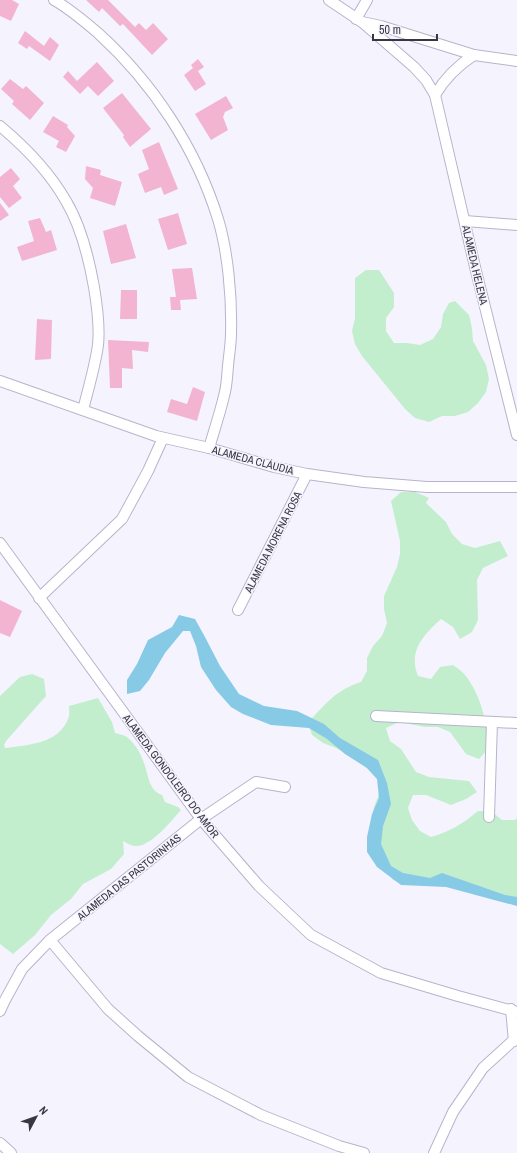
<svg xmlns="http://www.w3.org/2000/svg" width="517" height="1153" font-family="'Archivo Narrow',sans-serif">
<rect width="100%" height="100%" fill="#f5f4fe"/>
<g fill="#c2eece">
<path d="M366 270H379L394 293V307L386 318V331L394 343H407L420 345 433 339 441 327 443 314 449 303 455 301 469 315 472 328 473 341 486 365 489 379 486 392 478 403 468 412 455 416H442L429 422 415 418 405 409 362 356 355 344 352 331 355 318V278Z"/>
<path d="M401 492H415L429 498 426 503 446 522 452 534 462 544 475 548 500 541 508 556 483 568 477 580 478 620 472 632 460 639 453 627 441 619C428 631 413 645 415 664 415 668 417 673 418 676L431 679 440 667 453 665C457 668 462 671 465 675 481 695 488 724 488 749L479 759 466 754 450 732 438 727H425L399 722 386 728 390 741 401 749 416 772 429 777 469 781 477 792 466 799 451 805 426 795H413L408 808 412 820 420 831 431 837C449 832 464 823 478 811H491L502 820H515L517 818V904L446 879 406 885 393 880 385 870 370 833 374 807 379 794V781L360 761 336 748 323 743 312 735 308 723C325 704 336 690 361 682L367 671V658L373 646 382 636 387 623 384 609V596L397 567 400 554V541L391 501Z"/>
<path d="M32 674 44 679 46 696 6 741 4 745 5 748C28 745 58 744 68 719 70 715 69 710 69 706L98 698 112 722 115 733C119 734 124 735 127 737 136 744 142 756 145 766 149 778 149 790 162 795L165 802 178 807 181 810C172 820 150 848 135 846 131 846 127 843 123 841L124 854 111 869 83 884 71 899 51 915 35 935 13 954 0 944V696L20 677Z"/>
</g>
<path fill="#86cae6" d="M179 615 195 619 205 637 220 666 239 694 264 706 297 711 324 724 340 738 378 760 387 783 391 804 383 826 381 844 391 866 403 873 430 878 442 873 505 895 517 897V906L446 887 401 885 377 867 367 852V837L372 814 379 798 377 779 367 768 345 754 327 739 309 728 271 725 243 714 231 707 216 690 201 667 196 646 190 631H183L165 653 149 680 140 691 127 694V680L137 664 148 640 172 627Z"/>
<g fill="#f2b4d0">
<path d="M0 0H12L19 4 11 21 0 16Z"/>
<path d="M86 0H108L135 27 139 23 146 30 153 23 168 39 152 55 123 24 120 26 102 8 99 12Z"/>
<path d="M25 31 44 46 50 37 59 45 50 61 29 46 27 49 18 43Z"/>
<path d="M198 59 204 67 198 71 206 84 195 91 184 75 193 68 191 65Z"/>
<path d="M97 62 114 81 98 96 88 86 80 94 63 77 68 71 77 81Z"/>
<path d="M10 79 23 89 26 86 44 103 30 120 12 104 14 101 1 89Z"/>
<path d="M122 93 151 129 130 147 123 137 124 135 103 108Z"/>
<path d="M226 96 233 108 225 112 223 117 228 130 211 140 195 114Z"/>
<path d="M53 116 68 125 67 127 75 136 66 152 56 147 59 141 43 132Z"/>
<path d="M159 142 178 189 164 195 161 187 145 193 138 174 149 169 142 150Z"/>
<path d="M86 166 101 170 100 175 122 182 115 206 90 198 93 188 85 179Z"/>
<path d="M11 168 20 179 13 186 22 198 9 208 0 197V177Z"/>
<path d="M0 203 9 215 0 221Z"/>
<path d="M178 213 187 244 168 250 158 219Z"/>
<path d="M40 218 46 232 51 230 57 250 22 261 17 247 34 241 28 221Z"/>
<path d="M126 224 136 258 111 264 103 231Z"/>
<path d="M192 268 197 299 180 300 181 310H171L170 297H176L172 269Z"/>
<path d="M121 290H137V319H120Z"/>
<path d="M37 319 52 320 51 359 35 360Z"/>
<path d="M108 340 149 342 148 352 132 350 133 369 122 368V388H110Z"/>
<path d="M193 387 205 392 197 421 167 412 171 399 187 404Z"/>
<path d="M0 600 22 611 10 637 0 633Z"/>
</g>
<g fill="none" stroke-linecap="round" stroke-linejoin="round">
<g stroke="#b8b3cc" stroke-width="12">
<g id="street">
<path d="M54 0C70 9 84 21 98 33 153 83 196 148 218 219 228 252 232 298 231 333 231 344 229 355 228 366 227 376 227 386 224 396 220 413 214 431 209 448"/>
<path d="M329 0 362 22 381 26 474 55 517 61"/>
<path d="M356 19 367 0"/>
<path d="M362 22 414 67 426 80 435 95 475 267 517 435"/>
<path d="M435 95C445 78 457 66 474 55"/>
<path d="M0 126C24 146 50 173 66 201 81 226 89 259 94 287 97 305 100 326 98 345 95 367 88 389 83 410"/>
<path d="M465 221 517 225"/>
<path d="M0 381 156 436 209 448 274 467 307 474 364 482 427 487H517"/>
<path d="M0 543 201 819 259 886 311 935 381 973 458 996 517 1012"/>
<path d="M39 598 122 519 148 471 163 438"/>
<path d="M238 610 307 474"/>
<path d="M376 716 517 723"/>
<path d="M489 817 492 722"/>
<path d="M50 940 108 1009 138 1036 188 1077 261 1115 339 1146 364 1153"/>
<path d="M511 1009 514 1041"/>
<path d="M0 1011 5 1000 22 969 50 940 201 819 256 782 285 787"/>
<path d="M0 1143 11 1153"/>
<path d="M434 1153 453 1112 483 1068 517 1037"/>
</g>
</g>
<use href="#street" stroke="#fff" stroke-width="10"/>
</g>
<g text-anchor="middle" dominant-baseline="central" stroke-width="3" stroke-linejoin="round" paint-order="stroke">
<g font-size="11" fill="#383640" stroke="#f5f4fe">
<text transform="translate(475 265) rotate(77)">ALAMEDA HELENA</text>
<text transform="translate(253 460) rotate(15)">ALAMEDA CLÁUDIA</text>
<text transform="translate(273 542) rotate(-63)">ALAMEDA MORENA ROSA</text>
<text transform="translate(171 776) rotate(53)">ALAMEDA GONDOLEIRO DO AMOR</text>
<text transform="translate(129 877) rotate(-39)">ALAMEDA DAS PASTORINHAS</text>
</g>
</g>
<g transform="translate(36 1117) rotate(49)" stroke="#f5f4fe" stroke-width="3" paint-order="stroke">
<path d="M0-3L7 15L0 10L-7 15Z" fill="#383640"/>
<text y="-6" font-size="11" font-weight="bold" text-anchor="middle" fill="#383640">N</text>
</g>
<path d="M373 34v6h64v-6" fill="none" stroke="#383640" stroke-width="2"/>
<text x="379" y="34" font-size="12" fill="#383640" stroke="#f5f4fe" stroke-width="3" paint-order="stroke">50 m</text>
</svg>
